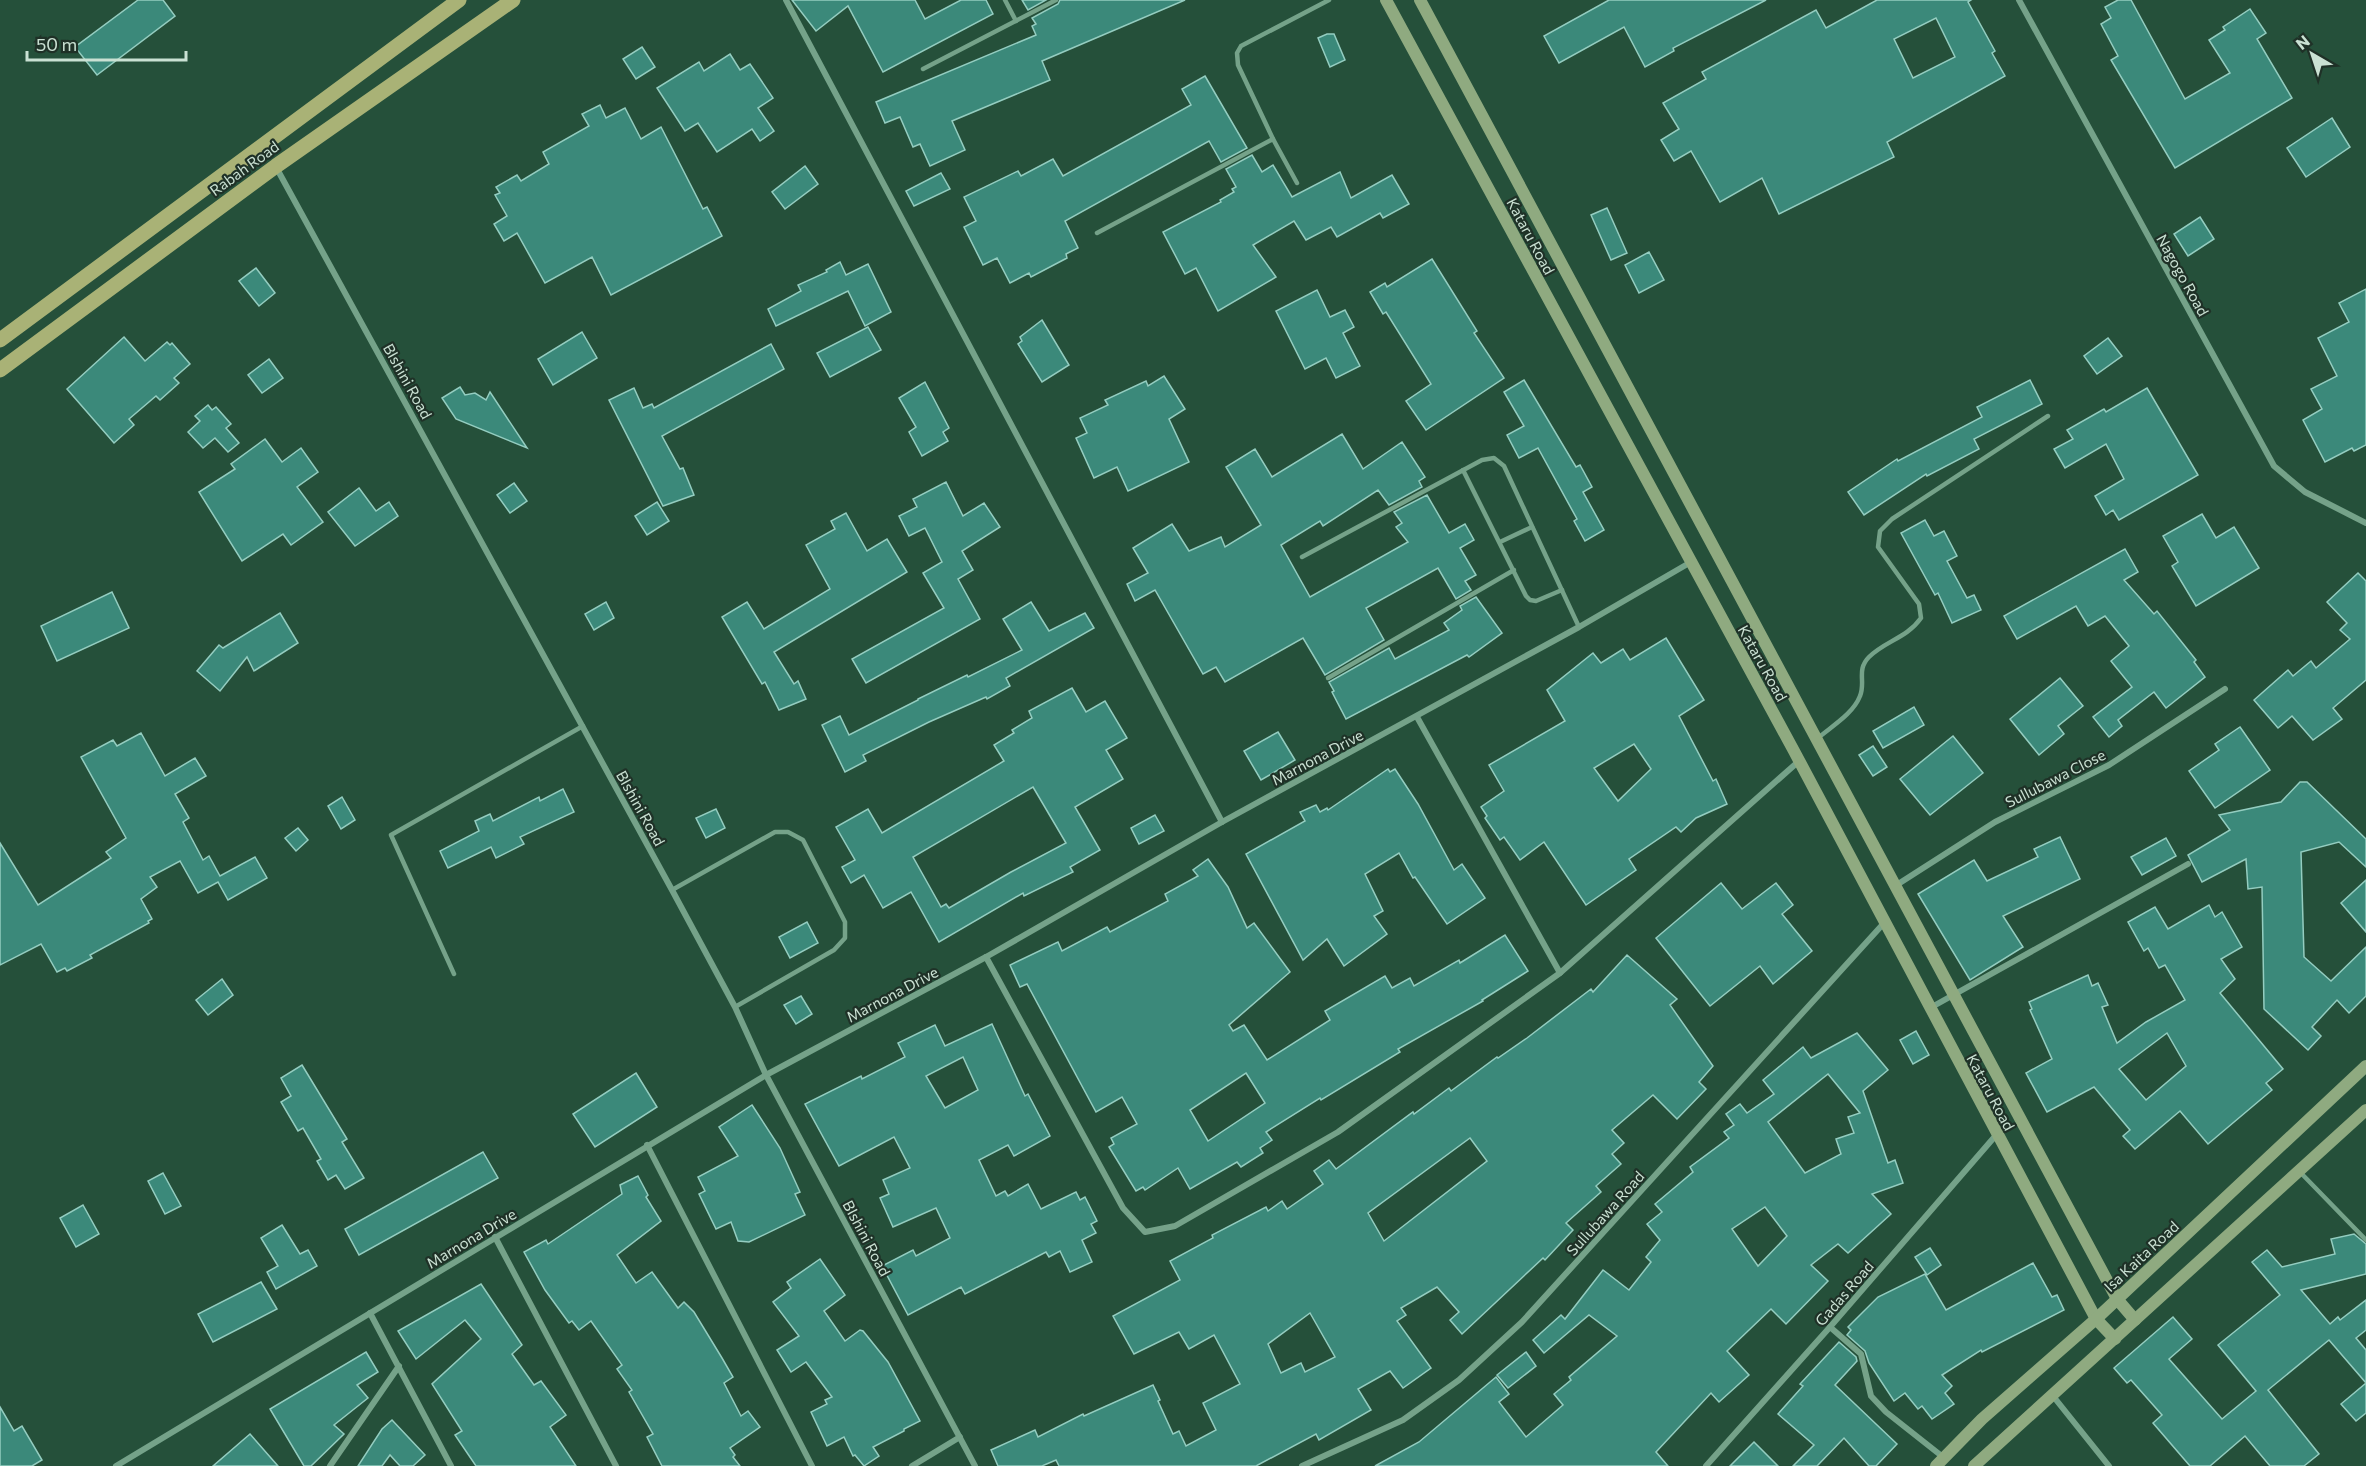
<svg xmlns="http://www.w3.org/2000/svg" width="2366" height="1466" font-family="Commissioner,sans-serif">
<rect width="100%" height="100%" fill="#25503a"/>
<g fill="#3b897a" stroke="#94cdc0" stroke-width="1.5" fill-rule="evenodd">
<path d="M138 0H163L175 16 97 75 75 47Z"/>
<path d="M792 0H915L925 19 961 0H986L993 14 883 72 848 6 816 31Z"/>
<path d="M1022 0H1046L1028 10Z"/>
<path d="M1060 0H1185L1042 61 1050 80 952 121 965 150 930 166 920 144 913 147 900 117 885 123 876 102 1036 35 1032 26 1036 24 1032 18 1058 4Z"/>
<path d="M1609 0H1766L1673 48 1674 51 1645 67 1624 27 1559 63 1544 36Z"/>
<path d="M1877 0H1971L1968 2 1995 51 1992 53 2005 76 1887 142 1894 157 1779 214 1762 178 1720 202 1691 151 1674 161 1661 140 1679 129 1663 103 1706 79 1702 72 1816 10 1826 28ZM1936 18 1955 57 1913 78 1894 39Z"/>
<path d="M2118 0H2131L2185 99 2230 73 2209 40 2225 30 2223 27 2250 9 2266 33 2257 39 2292 98 2175 168 2111 60 2118 56 2101 24 2111 18 2105 7Z"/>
<path d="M1327 34H1334L1345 60 1330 67 1318 38Z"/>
<path d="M642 47 655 67 636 79 623 59Z"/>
<path d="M730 54 740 70 750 64 773 98 758 108 774 131 760 141 752 129 717 152 698 123 685 131 657 88 699 62 704 71Z"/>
<path d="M1205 76 1247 148 1221 162 1209 141 1065 221 1078 248 1066 254 1067 258 1031 277 1029 273 1010 283 997 258 983 265 964 227 976 221 964 197 1018 171 1021 176 1053 159 1063 176 1191 105 1182 89Z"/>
<path d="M600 105 606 118 625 108 641 139 661 127 703 209 707 207 722 236 611 295 592 257 545 283 517 233 504 241 494 224 507 216 495 195 500 193 496 187 517 175 521 181 549 164 543 152 589 126 582 114Z"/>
<path d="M2332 118 2350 147 2306 177 2287 148Z"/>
<path d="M1252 155 1262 172 1273 165 1292 197 1340 172 1351 198 1392 175 1409 204 1383 218 1380 213 1337 237 1331 227 1306 240 1294 221 1253 245 1276 277 1218 311 1196 268 1185 274 1163 232 1221 202 1220 200 1234 192 1232 189 1236 187 1226 169Z"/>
<path d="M805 166 818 184 785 209 772 192Z"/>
<path d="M941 173 950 189 914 206 906 191Z"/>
<path d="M1607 208 1627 253 1611 260 1591 215Z"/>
<path d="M2200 217 2214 239 2188 256 2174 234Z"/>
<path d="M1649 252 1664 280 1639 293 1625 265Z"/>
<path d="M1432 259 1477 331 1474 333 1504 378 1426 430 1406 401 1431 384 1386 312 1383 314 1370 292 1385 283 1387 287Z"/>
<path d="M840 262 846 275 868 264 891 312 865 326 848 291 776 326 768 309 801 291 798 285 827 272 826 270Z"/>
<path d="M256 268 275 293 259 306 239 281Z"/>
<path d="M2366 289V445L2354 451 2352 448 2325 462 2303 420 2322 409 2311 389 2337 376 2318 338 2349 322 2339 303Z"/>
<path d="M1317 290 1330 317 1345 310 1354 327 1343 333 1360 366 1336 378 1326 358 1305 369 1276 311Z"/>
<path d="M1042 320 1069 365 1042 382 1018 344 1022 341 1020 337Z"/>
<path d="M868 327 881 350 830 377 817 353Z"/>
<path d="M582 332 597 358 553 385 538 359Z"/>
<path d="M124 337 145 361 167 342 170 345 172 343 190 364 174 378 179 383 160 400 156 396 129 419 134 425 114 443 67 389Z"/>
<path d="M2108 338 2122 356 2097 374 2084 356Z"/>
<path d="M771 344 784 369 662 436 680 469 683 468 694 495 663 506 609 400 634 388 643 408 652 404 654 408Z"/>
<path d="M269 359 283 378 262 393 248 375Z"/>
<path d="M1164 376 1185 409 1169 419 1189 462 1128 491 1117 467 1094 478 1076 438 1087 433 1080 418 1108 405 1105 400 1146 381 1148 386Z"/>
<path d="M1524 380 1576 467 1580 465 1592 487 1583 492 1604 530 1585 541 1574 521 1577 519 1538 448 1519 458 1507 435 1524 426 1504 392Z"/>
<path d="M2030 380 2042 404 1974 439 1979 449 1927 476 1926 474 1864 515 1848 492 1897 459 1898 461 1982 417 1977 407Z"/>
<path d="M925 382 949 428 943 432 948 441 922 456 909 432 916 427 899 398Z"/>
<path d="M460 387 465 395 475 393 486 400 490 392 527 448 456 419 442 398Z"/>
<path d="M2147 388 2198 475 2119 520 2113 510 2106 515 2095 496 2124 479 2106 444 2065 468 2054 449 2073 439 2067 430 2104 409 2106 412Z"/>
<path d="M208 405 212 410 216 407 231 424 226 428 239 443 228 452 215 438 203 448 188 432 200 421 195 416Z"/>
<path d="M1342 434 1363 469 1402 442 1425 477 1419 481 1422 487 1389 505 1378 490 1323 526 1320 521 1281 545 1310 597 1408 542 1396 527 1402 523 1394 512 1427 495 1449 533 1465 524 1474 540 1460 548 1476 575 1465 581 1471 590 1456 599 1438 568 1366 608 1384 640 1325 675 1303 638 1225 682 1216 667 1203 674 1155 590 1135 601 1127 584 1148 573 1133 548 1172 524 1189 551 1221 537 1225 547 1261 525 1226 467 1255 449 1272 477Z"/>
<path d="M265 439 282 462 301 448 318 472 297 487 323 522 291 545 283 534 242 561 199 492 235 469 231 464Z"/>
<path d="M946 482 963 516 984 503 1000 527 962 551 973 570 958 579 980 619 866 683 852 659 944 608 923 573 942 562 925 528 909 536 899 516 917 507 913 499Z"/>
<path d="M514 483 527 501 510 513 497 495Z"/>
<path d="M359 488 376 511 389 502 398 516 355 546 328 512Z"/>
<path d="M657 502 669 521 647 535 635 516Z"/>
<path d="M846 513 867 551 887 539 907 572 774 652 794 684 798 681 806 699 779 710 765 682 762 684 722 617 747 602 764 629 830 589 806 545 835 529 831 521Z"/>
<path d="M2202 514 2216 538 2234 527 2259 568 2196 606 2172 566 2178 562 2163 536Z"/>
<path d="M1925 520 1934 536 1944 531 1957 556 1947 561 1967 598 1974 595 1981 610 1952 623 1938 593 1935 595 1901 533Z"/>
<path d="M2125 549 2138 572 2124 580 2154 614 2157 611 2196 660 2194 662 2205 677 2166 708 2154 692 2118 720 2122 726 2109 737 2093 717 2132 687 2111 661 2129 646 2105 616 2088 626 2076 606 2017 639 2004 616Z"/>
<path d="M2358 573 2366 581V680L2333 708 2342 719 2313 740 2292 716 2278 728 2254 700 2288 670 2293 676 2311 661 2316 668 2350 639 2340 630 2347 623 2327 602Z"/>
<path d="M112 592 129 628 57 661 41 626Z"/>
<path d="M1476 597 1502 633 1469 657 1467 655 1346 719 1332 692 1334 691 1329 682 1389 648 1395 659 1449 630 1444 623 1462 610 1460 606Z"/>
<path d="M606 602 614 618 594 630 585 614Z"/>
<path d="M1031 602 1049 631 1085 613 1094 628 1006 678 1010 686 987 699 986 697 929 722 863 755 866 761 845 772 822 725 840 716 849 735 918 700V699L967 675 968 677 1022 650 1003 619Z"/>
<path d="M280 613 298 643 254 671 247 657 220 691 197 671 219 645 223 648Z"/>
<path d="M1666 638 1704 700 1679 716 1713 781 1716 779 1727 804 1696 818 1681 832 1676 827 1629 859 1636 870 1586 905 1544 842 1520 860 1504 837 1500 840 1485 818 1487 816 1481 807 1504 791 1489 765 1565 721 1547 690 1593 653 1601 663 1623 649 1630 660ZM1634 744 1651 769 1618 801 1594 768Z"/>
<path d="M2060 678 2083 706 2058 726 2064 734 2039 755 2010 719Z"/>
<path d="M1072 688 1086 712 1105 701 1127 738 1106 750 1123 779 1075 807 1100 850 1070 867 1073 872 1024 896 1023 893 939 942 911 892 883 908 864 875 851 883 842 867 855 860 836 827 868 809 882 833 1004 761 994 745 1014 733 1012 730 1032 718 1029 711ZM1033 787 1066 843 1011 872 949 908 946 904 941 907 913 857Z"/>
<path d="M1914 707 1924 725 1883 748 1873 731Z"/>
<path d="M2240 727 2270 770 2215 808 2189 771 2219 750 2215 744Z"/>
<path d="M1278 732 1295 760 1261 780 1244 751Z"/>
<path d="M141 733 165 776 195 758 206 776 175 794 189 818 183 822 203 860 209 856 220 876 255 857 267 878 228 900 218 882 198 893 180 861 150 877 157 887 141 899 152 919 148 921 149 923 90 955 92 958 67 971 65 968 57 972 41 944 0 965V843L38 905 111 858 106 852 126 838 81 757 113 740 117 746Z"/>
<path d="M1953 736 1983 773 1930 815 1900 779Z"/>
<path d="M1873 746 1887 767 1873 776 1859 755Z"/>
<path d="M1388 769 1390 772 1395 769 1418 804 1454 870 1462 864 1485 898 1447 924 1415 877 1413 878 1399 853 1365 874 1383 911 1374 916 1387 934 1344 966 1327 939 1303 960 1246 854 1305 821 1300 812 1316 805 1320 812 1327 808 1328 810Z"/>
<path d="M2300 782H2307L2366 839V867L2339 842 2301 852 2304 957 2331 981 2366 947V996L2349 1013 2337 1000 2312 1027 2321 1036 2308 1050 2264 1009 2262 887 2248 889 2246 859 2202 882 2188 855 2230 830 2219 815 2281 802Z"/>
<path d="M563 789 574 812 520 837 524 844 496 858 491 847 448 868 440 851 479 831 475 821 490 814 493 821 539 797 540 801Z"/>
<path d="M342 797 355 820 341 829 328 806Z"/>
<path d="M716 809 725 828 706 838 696 818Z"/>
<path d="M1155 815 1164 831 1139 844 1131 828Z"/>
<path d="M298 828 308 840 296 851 285 838Z"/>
<path d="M2060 837 2080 879 2003 916 2023 947 1970 980 1918 894 1974 860 1987 881 2038 857 2034 849Z"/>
<path d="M2166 838 2176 856 2142 875 2131 857Z"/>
<path d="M1208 859 1228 887 1247 928 1254 923 1290 972 1229 1025 1233 1031 1244 1025 1267 1060 1330 1020 1325 1011 1385 976 1392 988 1410 978 1414 986 1459 960 1460 963 1505 935 1528 971 1482 1000 1483 1001 1398 1049 1400 1052 1321 1100 1320 1098 1266 1132 1272 1140 1260 1148 1263 1153 1241 1167 1237 1162 1190 1189 1178 1168 1145 1190 1143 1187 1136 1191 1109 1147 1114 1144 1111 1138 1137 1124 1122 1097 1096 1112 1027 984 1020 987 1010 965 1058 942 1062 951 1107 927 1110 932 1168 901 1165 894 1198 876 1193 870ZM1246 1073 1265 1103 1208 1141 1190 1110Z"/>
<path d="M2366 880V932L2341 903Z"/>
<path d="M1721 883 1742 909 1776 883 1793 905 1782 914 1812 951 1773 984 1760 966 1710 1006 1656 938Z"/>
<path d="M2209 905 2215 917 2222 912 2242 947 2221 959 2235 979 2220 993 2283 1069 2266 1083 2272 1090 2208 1144 2180 1111 2135 1149 2123 1136 2130 1130 2094 1087 2047 1112 2026 1073 2052 1059 2030 1010 2032 1009 2029 1002 2088 975 2092 986 2098 983 2108 1005 2102 1007 2117 1043 2146 1022 2185 1000 2165 965 2159 968 2148 948 2144 951 2128 922 2155 907 2168 929ZM2167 1033 2186 1066 2146 1100 2119 1069Z"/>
<path d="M807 922 818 943 790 958 779 937Z"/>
<path d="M1627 955 1677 999 1670 1005 1713 1066 1699 1082 1706 1089 1677 1119 1653 1095 1612 1130 1624 1143 1612 1154 1621 1164 1596 1186 1601 1192 1566 1223 1573 1230 1545 1260 1543 1258 1462 1334 1450 1320 1459 1312 1437 1287 1401 1308 1406 1315 1397 1321 1431 1368 1403 1388 1390 1371 1358 1389 1371 1410 1319 1440 1316 1434 1256 1466H1059L1056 1460 1042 1466H998L991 1450 1035 1430 1038 1437 1083 1414 1084 1416 1153 1385 1160 1400 1158 1401 1173 1434 1179 1431 1186 1446 1216 1430 1203 1403 1240 1384 1214 1335 1189 1349 1179 1332 1134 1354 1113 1316 1180 1280 1170 1261 1213 1238 1212 1235 1266 1207 1268 1211 1282 1201 1287 1209 1323 1184 1314 1171 1329 1160 1336 1169 1413 1112 1414 1114 1449 1088 1451 1091 1497 1057 1498 1058 1527 1038 1591 989 1593 992ZM1470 1138 1487 1161 1384 1241 1368 1213ZM1310 1313 1335 1357 1305 1372 1301 1363 1281 1373 1268 1344Z"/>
<path d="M222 979 233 995 208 1015 196 1000Z"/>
<path d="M801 996 812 1014 796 1024 784 1005Z"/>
<path d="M992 1024 1025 1096 1028 1094 1050 1136 1014 1156 1008 1145 979 1160 996 1196 1005 1191 1008 1196 1028 1184 1041 1209 1076 1192 1080 1200 1085 1197 1097 1221 1091 1224 1096 1233 1082 1240 1092 1262 1070 1272 1060 1251 1049 1257 1046 1252 965 1294 961 1287 908 1315 882 1266 913 1250 916 1256 950 1238 936 1208 893 1227 880 1198 889 1194 883 1180 910 1168 894 1137 839 1166 805 1104 861 1076 862 1079 905 1057 898 1043 935 1025 945 1046ZM963 1057 978 1090 945 1108 926 1076Z"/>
<path d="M1916 1031 1929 1055 1913 1064 1900 1040Z"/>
<path d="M1857 1033 1888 1070 1863 1091 1888 1163 1895 1160 1903 1183 1872 1194 1891 1214 1848 1253 1838 1244 1811 1265 1828 1281 1786 1324 1771 1309 1727 1351 1749 1375 1719 1402 1711 1393 1656 1452 1668 1466H1375L1419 1442 1496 1377 1509 1394 1499 1402 1526 1437 1563 1405 1554 1394 1571 1380 1569 1377 1617 1336 1589 1315 1544 1353 1533 1340 1561 1315 1565 1319 1603 1270 1629 1290 1651 1262 1646 1257 1660 1240 1647 1224 1662 1212 1655 1204 1693 1172 1690 1167 1729 1138 1724 1132 1734 1125 1726 1114 1740 1104 1747 1113 1774 1094 1763 1080 1803 1047 1811 1058ZM1828 1074 1860 1113 1848 1117 1854 1133 1836 1139 1841 1154 1805 1173 1768 1122ZM1765 1207 1787 1236 1758 1266 1732 1229Z"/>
<path d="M302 1065 347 1139 342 1142 364 1178 345 1189 336 1175 328 1180 317 1161 321 1159 303 1128 298 1131 281 1102 291 1096 281 1078Z"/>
<path d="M636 1073 657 1107 595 1147 573 1114Z"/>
<path d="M752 1105 780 1148 800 1192 795 1194 805 1215 749 1242 738 1241 731 1222 716 1229 699 1194 705 1191 698 1177 738 1156 719 1127Z"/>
<path d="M483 1152 498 1178 359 1255 345 1229Z"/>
<path d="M163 1173 181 1206 165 1214 148 1181Z"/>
<path d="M638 1176 648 1195 646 1197 661 1221 617 1255 636 1283 652 1272 678 1308 684 1302 694 1312 722 1358 733 1377 724 1383 741 1416 748 1411 760 1427 730 1448 735 1455 733 1457 740 1466H662L647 1437 653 1434 629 1392 632 1390 617 1369 622 1365 591 1321 579 1330 572 1321 569 1323 545 1290 524 1252 546 1240 548 1244 622 1194 620 1185Z"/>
<path d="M83 1205 99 1234 76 1247 60 1218Z"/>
<path d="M282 1225 300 1254 308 1250 317 1266 276 1289 267 1272 278 1266 261 1238Z"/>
<path d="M2354 1234 2366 1244V1274L2301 1290 2330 1324 2338 1317 2340 1320 2366 1300V1330L2356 1338 2366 1350V1413L2356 1421 2341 1404 2366 1383 2329 1340 2268 1390 2319 1454 2304 1466H2270L2245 1436 2210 1466H2190L2153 1423 2162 1415 2131 1380 2127 1383 2114 1368 2173 1317 2192 1339 2169 1359 2222 1419 2256 1391 2218 1345 2280 1295 2252 1262 2267 1250 2282 1267 2335 1254 2331 1239Z"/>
<path d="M1930 1248 1941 1265 1927 1275 1915 1257Z"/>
<path d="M820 1259 845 1295 824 1311 845 1341 860 1330 863 1331 888 1362 920 1421 904 1429V1431L873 1447 879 1456 864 1466 855 1455 853 1456 844 1437 827 1446 811 1412 827 1404 825 1400 832 1397 806 1362 791 1372 777 1350 799 1336 773 1302 791 1288 787 1282Z"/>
<path d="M2033 1263 2052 1297 2057 1295 2064 1310 1982 1352 1981 1350 1942 1375 1952 1386 1945 1393 1954 1404 1932 1419 1922 1406 1918 1409 1905 1393 1894 1401 1869 1363 1865 1351 1847 1335 1851 1330 1848 1327 1878 1297 1925 1274 1946 1310Z"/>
<path d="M261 1282 277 1309 213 1342 198 1314Z"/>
<path d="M481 1284 522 1345 512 1354 534 1385 541 1381 566 1415 550 1427 576 1466H476L455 1435 462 1431 432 1384 481 1339 465 1320 416 1359 398 1331Z"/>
<path d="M1839 1342 1856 1357 1857 1361 1835 1385 1897 1444 1876 1466H1869L1844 1438 1817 1466H1793L1814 1445 1778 1414 1803 1386 1800 1384Z"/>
<path d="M366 1352 378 1372 357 1385 368 1398 334 1425 344 1434 311 1466H304L270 1409Z"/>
<path d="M1526 1352 1536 1366 1508 1388 1497 1375Z"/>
<path d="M0 1407 14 1431 22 1426 42 1460 32 1466H0Z"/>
<path d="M392 1420 425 1455 413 1466H400L390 1455 382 1466H358L382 1429Z"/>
<path d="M250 1434 278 1466H213Z"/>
<path d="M1754 1442 1778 1466H1730Z"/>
</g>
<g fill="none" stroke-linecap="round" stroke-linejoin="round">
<g stroke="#75a289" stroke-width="4.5">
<path d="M1005 0 1016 21"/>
<path d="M923 69 1056 0"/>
<path d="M1297 183 1273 139 1238 65 1237 53 1241 46 1329 0"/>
<path d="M1097 233 1273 139"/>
<path d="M1463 470 1526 596 1530 600 1536 601 1562 590"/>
<path d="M1500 542 1532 527"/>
<path d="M1302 557 1482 460 1494 458 1504 466 1579 627"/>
<path d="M1328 678 1514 570"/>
<path d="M1818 738C1832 726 1853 714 1860 696 1866 682 1856 670 1869 657 1885 641 1907 638 1921 618L1919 604 1878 547 1880 531 1892 519 2048 416"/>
<path d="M672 890 775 832H788L803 840 845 922V938L834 950 735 1007"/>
<path d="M454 974 391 835 583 726"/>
<path d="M2299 1171 2366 1240"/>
</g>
<g stroke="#75a289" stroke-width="6">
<path d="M786 0 1222 822"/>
<path d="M2019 0 2274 466 2305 492 2366 523"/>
<path d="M276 167 672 890 735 1007 766 1075 975 1466"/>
<path d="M1417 717 1560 973"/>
<path d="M1895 886 1995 822 2109 765 2225 689"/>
<path d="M986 957 1123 1208 1145 1232 1175 1226 1338 1132 1560 973 1799 761"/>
<path d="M1930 1008 2188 864"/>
<path d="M647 1145 812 1466"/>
<path d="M495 1237 616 1466"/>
<path d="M370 1313 451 1466"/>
<path d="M1830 1327 1861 1354 1871 1396 1886 1412 1943 1457"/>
<path d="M2053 1396 2109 1466"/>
<path d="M116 1466 766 1075 986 957 1222 822 1579 627 1691 562"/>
<path d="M330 1466 399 1366"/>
<path d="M912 1466 960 1437"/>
<path d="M1302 1466 1403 1420 1459 1380 1522 1322 1884 923"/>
<path d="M1706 1466 1830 1327 1997 1134"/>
</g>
<g stroke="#8faa80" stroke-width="12">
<path d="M1386 0 1794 751 2096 1319 2115 1339"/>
<path d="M1420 0 2117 1299 2135 1320"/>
<path d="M1936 1466 1982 1419 2096 1319 2366 1066"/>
<path d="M1974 1466 2366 1110"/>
</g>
<g stroke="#a9b276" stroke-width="15">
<path d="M0 340 459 0"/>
<path d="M0 370 276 166 513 0"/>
</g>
</g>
<g text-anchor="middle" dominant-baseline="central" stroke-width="4.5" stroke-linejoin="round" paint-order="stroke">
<g font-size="15" fill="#cae1d3" stroke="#1f3127">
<text transform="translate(244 168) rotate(-36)">Rabah Road</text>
<text transform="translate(1531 236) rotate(62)">Kataru Road</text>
<text transform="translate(2183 275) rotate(61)">Nagogo Road</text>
<text transform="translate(408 381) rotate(61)">BIshini Road</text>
<text transform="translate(1763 663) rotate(61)">Kataru Road</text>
<text transform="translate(1317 757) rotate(-28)">Marnona Drive</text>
<text transform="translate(2055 778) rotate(-27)">Sullubawa Close</text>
<text transform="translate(641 808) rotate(61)">BIshini Road</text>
<text transform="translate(892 994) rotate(-28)">Marnona Drive</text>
<text transform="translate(1991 1092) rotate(62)">Kataru Road</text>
<text transform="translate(1605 1213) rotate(-48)">Sullubawa Road</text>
<text transform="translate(471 1238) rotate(-31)">Marnona Drive</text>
<text transform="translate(867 1238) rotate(62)">BIshini Road</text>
<text transform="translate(2141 1256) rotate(-43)">Isa Kaita Road</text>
<text transform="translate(1844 1293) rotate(-49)">Gadas Road</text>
</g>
</g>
<g transform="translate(2312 54) rotate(321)" stroke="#1f3127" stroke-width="4.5" paint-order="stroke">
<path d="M0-4.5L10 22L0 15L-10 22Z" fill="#cae1d3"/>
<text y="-9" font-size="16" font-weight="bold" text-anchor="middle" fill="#cae1d3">N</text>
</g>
<path d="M27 51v9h159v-9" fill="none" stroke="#cae1d3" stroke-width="3"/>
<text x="36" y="51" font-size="18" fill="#cae1d3" stroke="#1f3127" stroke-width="4.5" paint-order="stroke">50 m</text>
</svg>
